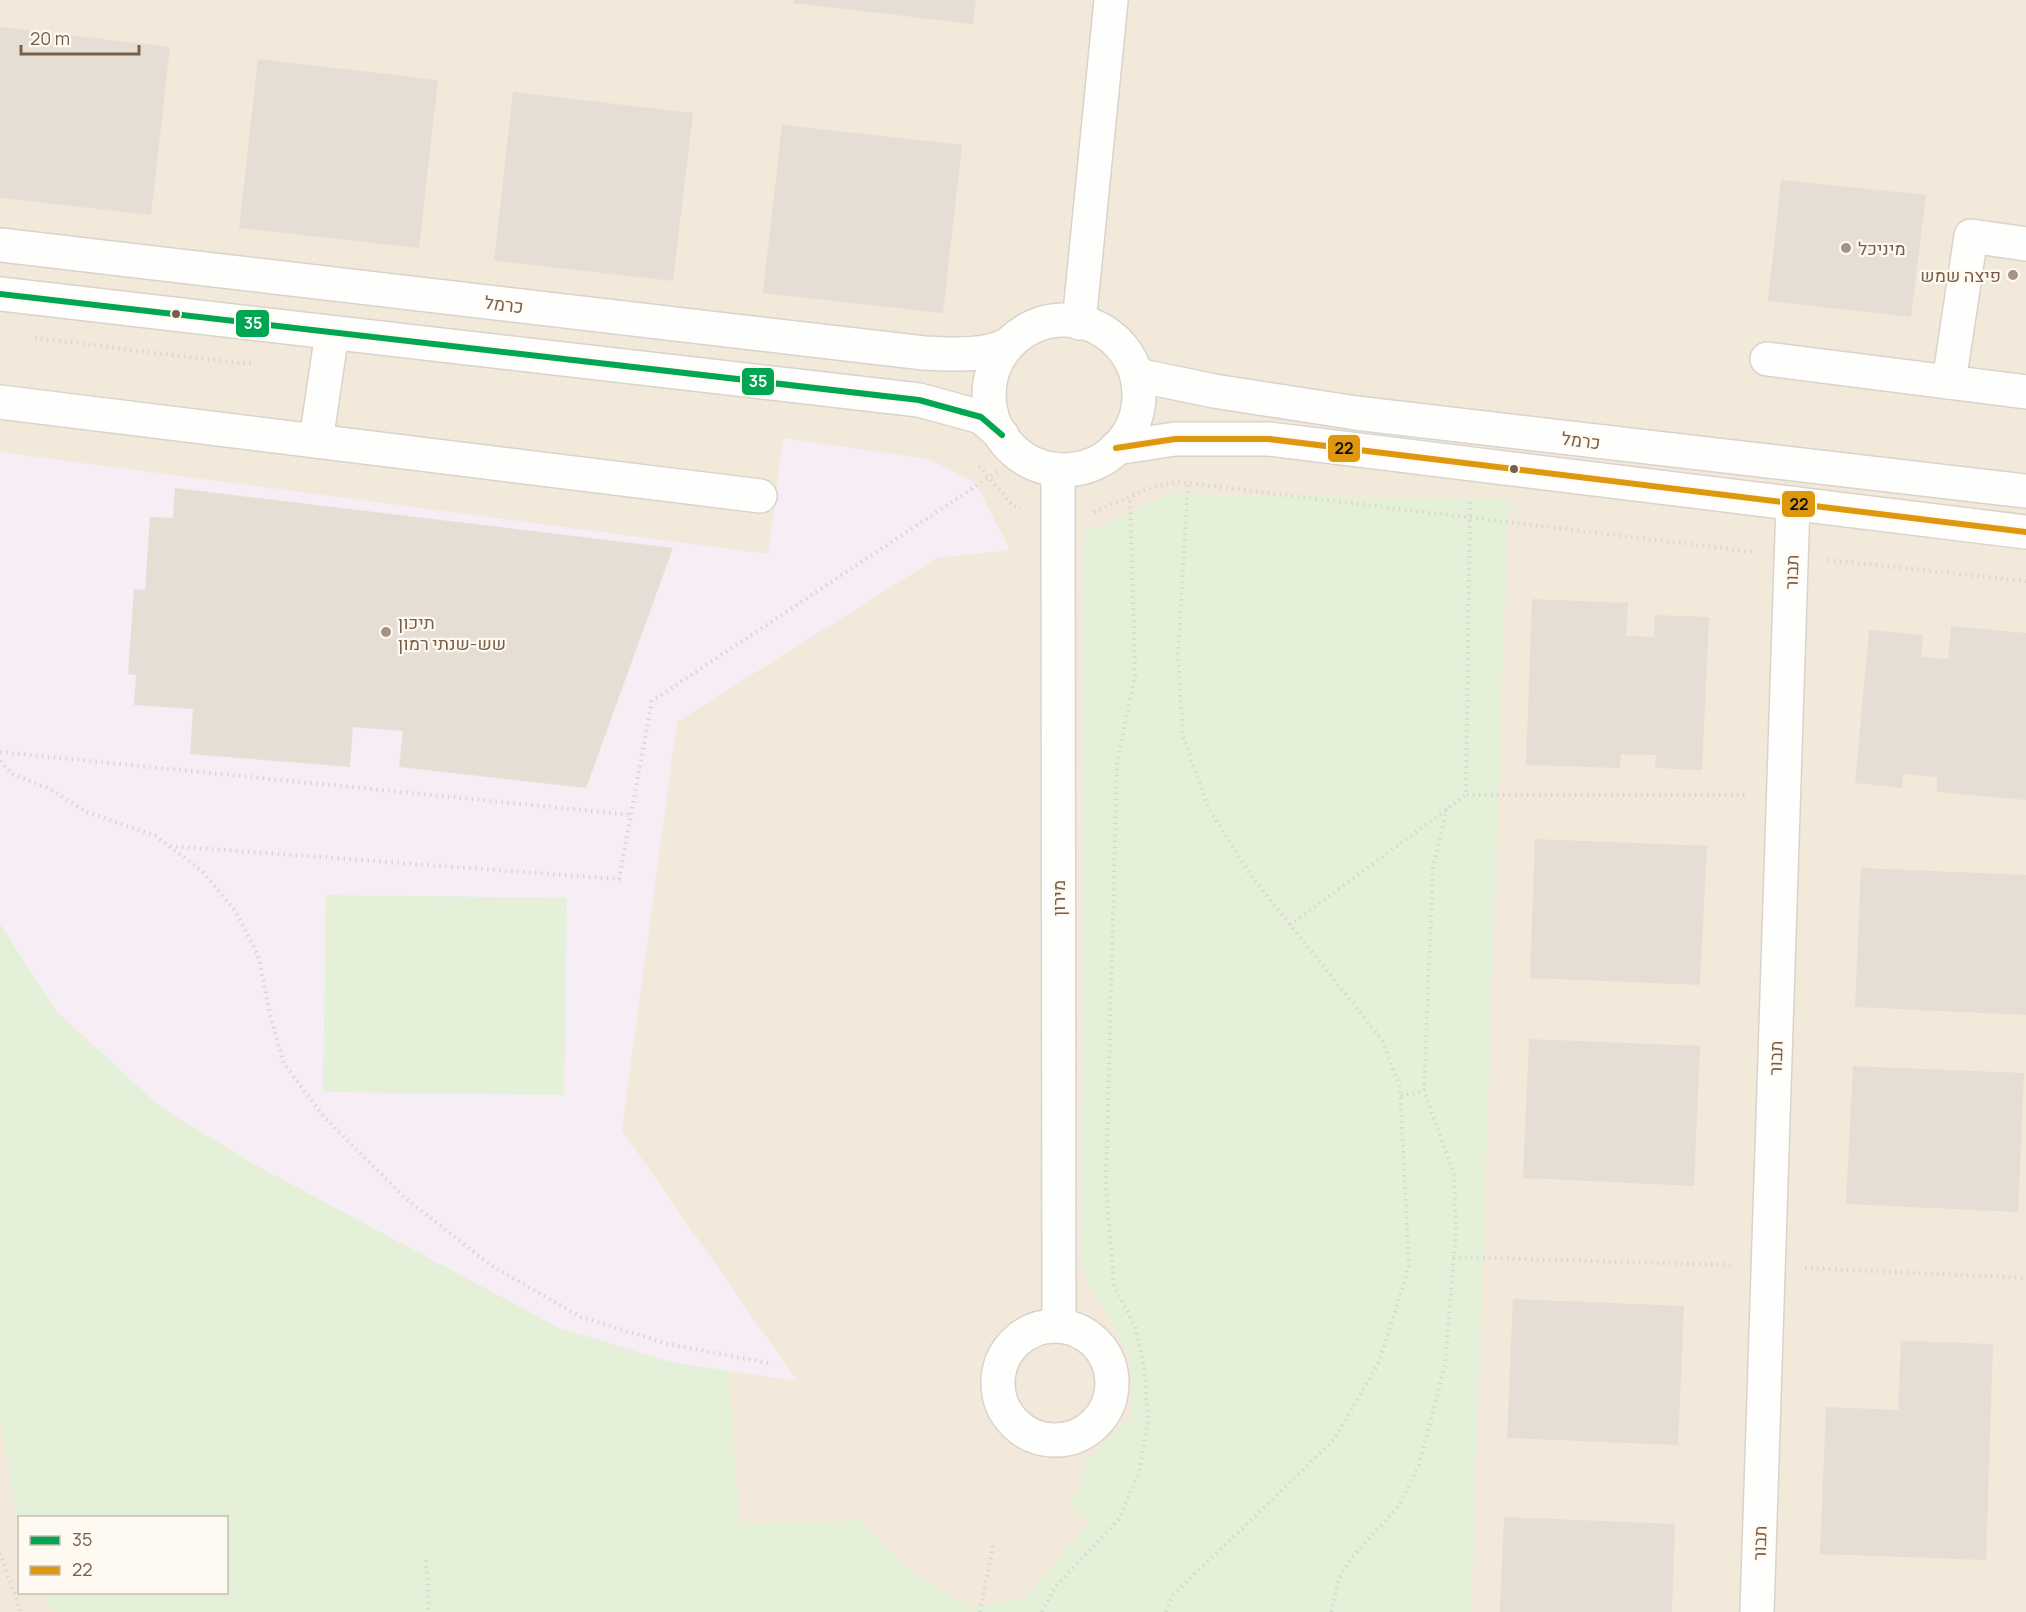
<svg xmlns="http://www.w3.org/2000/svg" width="2026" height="1612" font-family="Manrope,Heebo,sans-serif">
<rect width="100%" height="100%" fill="#f9f6ee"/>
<path fill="#f2e9db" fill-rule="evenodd" d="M0 0H2026V1612H0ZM20 1518H226V1592H20Z"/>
<path fill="#f6edf5" d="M783 438 928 459 976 483 1010 550 937 558 677 722 622 1130 797 1381 674 1363 559 1328 253 1164 160 1107 55 1010 0 924V452L768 554Z"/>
<g fill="#e4f1d8">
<path d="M1171 494 1510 499 1507 535 1471 1612H54L40 1593 226 1592V1518H20L19 1525 0 1416V924L55 1010 160 1107 253 1164 559 1328 674 1363 728 1371 740 1525 860 1520 912 1574 972 1607 1025 1599 1089 1522 1070 1506 1088 1459 1132 1416 1130 1355 1082 1270 1084 533Z"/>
<path d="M326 895 567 898 564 1095 323 1092Z"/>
</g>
<g fill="#e6ded5">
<path d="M794 0H976L973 24 793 3Z"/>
<path d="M0 27 170 47 151 215 0 198Z"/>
<path d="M258 59 438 80 419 248 239 228Z"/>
<path d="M513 92 693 113 673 281 494 261Z"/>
<path d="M782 125 962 145 943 313 763 293Z"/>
<path d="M1781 180 1926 195 1911 317 1768 301Z"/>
<path d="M175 488 673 548 586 788 399 767 403 731 353 727 350 767 190 754 193 709 134 705 136 675 128 674 134 589 145 590 150 517 173 518Z"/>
<path d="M1532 599 1628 603 1626 636 1654 637 1655 615 1709 617 1702 770 1655 768 1656 755 1621 754 1620 768 1526 765Z"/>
<path d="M1951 626 2026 633V800L1937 792V777L1903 774 1902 788 1855 783 1869 630 1923 635 1921 657 1948 659Z"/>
<path d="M1535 839 1707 846 1700 985 1530 978Z"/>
<path d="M1861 868 2026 875V1015L1855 1007Z"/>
<path d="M1529 1039 1700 1046 1694 1186 1523 1178Z"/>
<path d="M1853 1066 2024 1073 2018 1212 1846 1204Z"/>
<path d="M1513 1299 1684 1306 1678 1445 1507 1438Z"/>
<path d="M1901 1341 1993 1344 1986 1560 1820 1554 1826 1407 1898 1410Z"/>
<path d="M1504 1517 1675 1524 1672 1612H1500Z"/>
</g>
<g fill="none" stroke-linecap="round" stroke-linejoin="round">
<g stroke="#d9d3cc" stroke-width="36">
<g id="minor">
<path d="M0 245 924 353C953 354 981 357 1007 345"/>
<path d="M0 294 919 400 981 417 1002 435"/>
<circle cx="1064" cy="395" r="75"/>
<path d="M1079 323 1111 0"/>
<path d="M1767 359 2026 392"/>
<path d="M1137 375 1214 391 1356 413 2026 491"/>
<path d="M1949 382 1971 236 2026 244"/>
<path d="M0 402 760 496"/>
<path d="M316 441 332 333"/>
<path d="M1116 448 1175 439H1269L2026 532"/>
<path d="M1058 470 1059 1325"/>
<circle cx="1055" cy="1383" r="57"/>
<path d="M1757 1612 1793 503"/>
</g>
</g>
<g stroke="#dcd6ce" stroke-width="4" stroke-dasharray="1.5 4.5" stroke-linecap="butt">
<path d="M35 338 239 363H251"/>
<path d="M979 466 1013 506 1021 508"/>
<path d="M1470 502 1466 795H1747"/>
<path d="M1094 512 1153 487 1177 482 1755 552"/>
<path d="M1828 560 2026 581"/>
<path d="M0 752 632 815"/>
<path d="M0 761 12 774 48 788 87 812 156 836 202 871 236 912 258 955 270 1014 284 1064 324 1117 403 1196 490 1265 581 1317 668 1344 768 1363"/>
<path d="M170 846 619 879 652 701 997 472"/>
<path d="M1290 925 1466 795"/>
<path d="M1401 1096 1424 1091 1433 868 1447 808"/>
<path d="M1453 1257 1732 1265"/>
<path d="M1805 1268 2026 1278"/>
<path d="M0 1553 21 1612"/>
<path d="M426 1560 429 1601 428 1612"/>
<path d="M980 1612 994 1541"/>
<path d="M1042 1612 1055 1587 1119 1519 1139 1472 1148 1421 1144 1367 1135 1326 1114 1286 1106 1185 1117 762 1135 675 1130 497"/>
<path d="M1166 1612 1173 1595 1334 1440 1379 1362 1409 1267 1400 1088 1382 1040 1252 877 1208 807 1183 736 1178 654 1188 482"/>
<path d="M1331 1612 1339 1578 1352 1557 1399 1506 1419 1465 1445 1365 1456 1231 1454 1174 1424 1091"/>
</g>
<use href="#minor" stroke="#fefefc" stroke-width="33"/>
<g stroke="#fffaf1" stroke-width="10">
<path id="bus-1" d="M0 294 919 400 981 417 1002 435"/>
</g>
<g stroke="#fffaf1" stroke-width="10">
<path id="bus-2" d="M1116 448 1175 439H1269L2026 532"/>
</g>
<use href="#bus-1" stroke="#00a651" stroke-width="6"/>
<use href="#bus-2" stroke="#de980f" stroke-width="6"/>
</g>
<g fill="#a79383" stroke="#fffaf1" stroke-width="2">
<circle cx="1846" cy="248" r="6"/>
<circle cx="2013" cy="275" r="6"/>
<circle cx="386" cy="632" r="6"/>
</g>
<g fill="#7b5e4a" stroke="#fffaf1" stroke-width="2">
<circle cx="176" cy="314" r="5"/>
<circle cx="1514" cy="469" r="5"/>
</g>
<g text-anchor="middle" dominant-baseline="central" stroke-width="4.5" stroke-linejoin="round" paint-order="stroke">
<g font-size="18" fill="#7b5e4a" stroke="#fffaf1" text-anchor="start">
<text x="1858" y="248">מיניכל</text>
<text x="2001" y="275" text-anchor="end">פיצה שמש</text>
<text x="398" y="622">תיכון<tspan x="398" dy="21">שש-שנתי רמון</tspan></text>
</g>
<g font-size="18" fill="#7b5e4a" stroke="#fffaf1">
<text transform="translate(504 304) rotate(7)">כרמל</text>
<text transform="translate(1581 440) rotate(7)">כרמל</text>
<text transform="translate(1791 572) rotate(-88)">תבור</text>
<text transform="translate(1058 898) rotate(-90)">מירון</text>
<text transform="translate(1775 1058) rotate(-88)">תבור</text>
<text transform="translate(1759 1543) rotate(-88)">תבור</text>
</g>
</g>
<g stroke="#fffaf1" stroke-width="2">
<rect x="235" y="309" width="35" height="29" rx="6" fill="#00a651"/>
<rect x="741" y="367" width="34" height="29" rx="6" fill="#00a651"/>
<rect x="1327" y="434" width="34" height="29" rx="6" fill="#de980f"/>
<rect x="1781" y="490" width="35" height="28" rx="6" fill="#de980f"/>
</g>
<g font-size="16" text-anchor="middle" font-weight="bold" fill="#fff">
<text x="253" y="329">35</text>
<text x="758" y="387">35</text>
</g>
<g font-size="16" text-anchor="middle" font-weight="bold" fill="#111">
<text x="1344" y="454">22</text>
<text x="1799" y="510">22</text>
</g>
<rect x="18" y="1516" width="210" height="78" fill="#fffaf1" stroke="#cabcae" stroke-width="1.5"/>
<rect x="30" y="1536" width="30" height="9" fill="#00a651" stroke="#cabcae" stroke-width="1.5"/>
<text x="72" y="1546" font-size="18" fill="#7b5e4a">35</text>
<rect x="30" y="1566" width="30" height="9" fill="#de980f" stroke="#cabcae" stroke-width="1.5"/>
<text x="72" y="1576" font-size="18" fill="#7b5e4a">22</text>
<path d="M21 45v9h118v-9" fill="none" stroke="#7b5e4a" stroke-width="3"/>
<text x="30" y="45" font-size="18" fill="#7b5e4a" stroke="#fffaf1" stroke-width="4.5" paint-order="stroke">20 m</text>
</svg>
